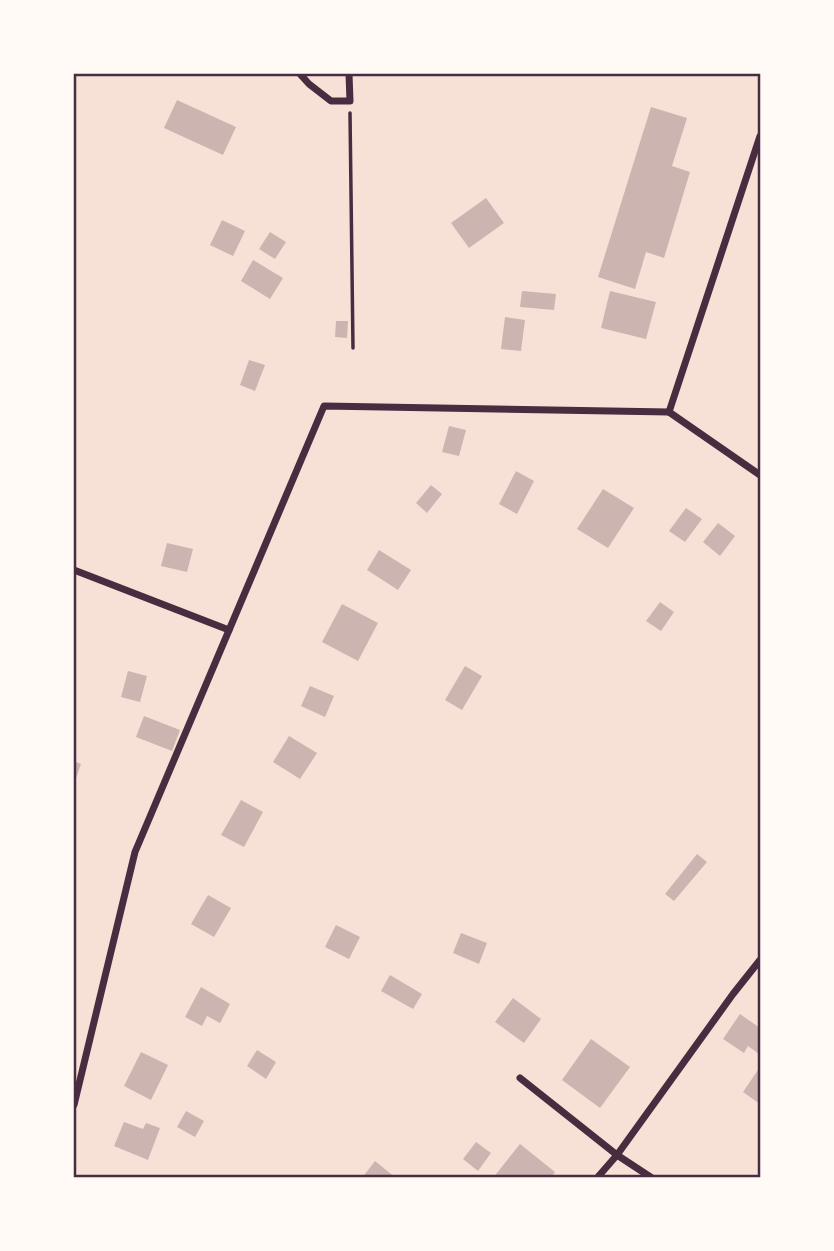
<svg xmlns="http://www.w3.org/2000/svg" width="834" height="1251" font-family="Montserrat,sans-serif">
<rect width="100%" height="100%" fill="#f7e1d7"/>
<g fill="#ccb4b1">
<path d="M177 100 236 127 223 155 164 128Z"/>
<path d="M651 107 687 118 672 166 690 172 664 258 646 252 635 289 598 277Z"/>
<path d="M486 198 504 223 469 248 451 223Z"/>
<path d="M222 220 245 231 233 256 210 245Z"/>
<path d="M270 232 286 242 275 259 259 249Z"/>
<path d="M253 260 283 278 270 299 241 281Z"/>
<path d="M522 291 556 294 554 310 520 307Z"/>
<path d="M610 291 656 302 646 339 601 328Z"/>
<path d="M505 317 525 320 521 351 501 349Z"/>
<path d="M336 321H348L347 338 335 337Z"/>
<path d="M249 360 265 365 255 391 240 385Z"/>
<path d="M449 426 466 430 459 456 442 452Z"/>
<path d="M516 471 534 481 517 514 499 504Z"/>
<path d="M431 485 442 494 427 513 416 503Z"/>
<path d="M603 489 634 508 608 548 577 529Z"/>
<path d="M686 508 702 519 685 542 669 531Z"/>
<path d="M718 523 735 536 720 556 703 542Z"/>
<path d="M167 543 193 549 187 572 161 566Z"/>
<path d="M379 550 411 570 398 590 367 570Z"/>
<path d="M660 602 674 612 661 631 646 621Z"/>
<path d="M342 604 378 623 358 661 322 642Z"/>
<path d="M465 666 482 676 462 710 445 700Z"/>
<path d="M128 671 147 676 140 702 121 697Z"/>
<path d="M310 686 334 696 325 717 301 706Z"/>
<path d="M144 716 180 730 172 751 136 737Z"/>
<path d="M289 736 317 753 300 779 273 762Z"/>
<path d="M74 761 81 764 74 784Z"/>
<path d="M241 800 263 812 244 847 221 835Z"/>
<path d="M697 854 707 862 674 901 665 894Z"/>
<path d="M208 895 231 908 214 937 191 924Z"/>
<path d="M336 925 360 937 349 959 325 947Z"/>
<path d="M461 933 487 943 479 964 453 953Z"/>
<path d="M390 975 422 994 413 1009 381 991Z"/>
<path d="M201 987 230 1004 220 1023 207 1016 202 1026 185 1017Z"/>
<path d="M513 998 541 1019 524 1043 495 1022Z"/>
<path d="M740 1014 760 1028 759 1054 748 1046 744 1053 723 1039Z"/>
<path d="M591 1039 630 1067 600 1108 562 1080Z"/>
<path d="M257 1050 276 1062 266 1079 247 1066Z"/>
<path d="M141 1052 168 1065 151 1100 124 1086Z"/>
<path d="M760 1067V1104L743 1092Z"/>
<path d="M186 1111 204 1121 195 1137 177 1127Z"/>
<path d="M124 1122 143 1129 146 1123 160 1128 148 1160 114 1146Z"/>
<path d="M476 1142 491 1153 478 1171 463 1159Z"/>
<path d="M520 1144 555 1172 551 1178H493Z"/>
<path d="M375 1161 396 1178H362Z"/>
</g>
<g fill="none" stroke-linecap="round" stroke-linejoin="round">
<path stroke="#4a2c40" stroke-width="3.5" d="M350 113 353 348"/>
<g stroke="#4a2c40" stroke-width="7">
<path d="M300 74 309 84 331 101H350L349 74"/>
<path d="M669 412 760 136"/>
<path d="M669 412 760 475"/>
<path d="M74 570 229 630"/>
<path d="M520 1078 617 1155 652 1178"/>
<path d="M74 1105 135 852 324 406 669 412"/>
<path d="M597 1178 617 1155 733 994 760 960"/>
</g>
</g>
<rect width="834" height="1251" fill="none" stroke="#fffaf5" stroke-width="150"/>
<rect x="75" y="75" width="684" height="1101" fill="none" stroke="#4a2c40" stroke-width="2.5"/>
</svg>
